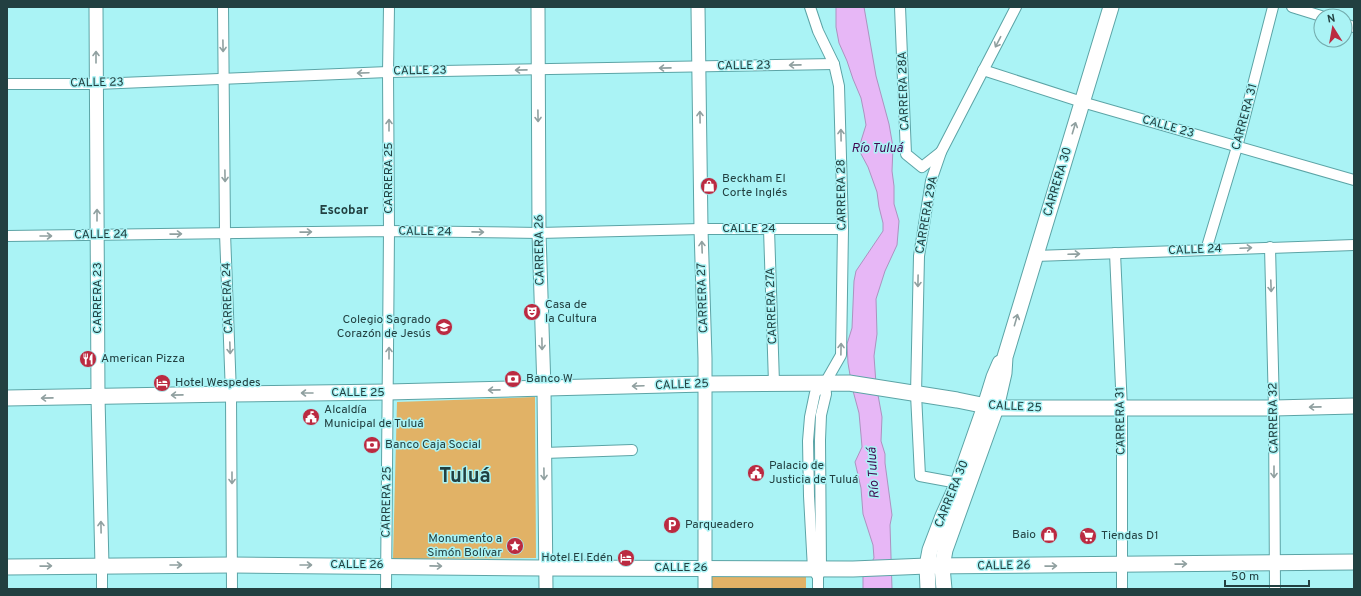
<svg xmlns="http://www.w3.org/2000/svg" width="1361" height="596" font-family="Overpass,sans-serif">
<rect width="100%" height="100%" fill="#aaf3f5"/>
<g fill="#e1b266">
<path d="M535 397 536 558 393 559 397 402Z"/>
<rect x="711" y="575" width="95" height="14"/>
</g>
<path fill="#e7b7f6" stroke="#ac93c0" d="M836 7H864L876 76 889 124 893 147 892 171 894 186V204L899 221 897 245 885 271 876 299 877 334 874 356 876 384 882 417 881 441 885 454V463L892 515 890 525 892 589H863V577L874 558 873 545 863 514 861 488 855 462 862 447 861 435 859 413 852 387 848 363 847 344 852 328 854 281 856 271 883 231V223L879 207 877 192 868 167 860 152 861 141 866 125 864 113 861 98 853 79 847 61 839 43 836 27Z"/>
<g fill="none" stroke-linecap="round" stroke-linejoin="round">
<g stroke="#5ca4a6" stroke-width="12">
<g id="minor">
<path d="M223 7 225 233 231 394 232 589"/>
<path d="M810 7 818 31 834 64 839 86 843 229 841 355 825 383 815 393 810 417 808 441 809 496 813 569 818 577"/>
<path d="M900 7 906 154 922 167 941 152"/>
<path d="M1292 7 1321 16"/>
<path d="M1345 24 1354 27"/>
<path d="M983 70 1082 102 1354 180"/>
<path d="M7 84H96L388 72 834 64"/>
<path d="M769 229 774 383"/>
<path d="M7 236 389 231 539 233 701 229H843"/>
<path d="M1270 247 1274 408 1275 589"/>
<path d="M1206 250 1237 147 1273 7"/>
<path d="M1115 253 1122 409V589"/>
<path d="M1035 256 1354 245"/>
<path d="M544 453 632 450"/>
<path d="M958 483 920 476 916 394 919 256 931 181 941 152 1016 7"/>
<path d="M102 566V589"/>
<path d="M386 589 389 231 388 72 389 7"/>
<path d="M818 589V577L821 568 820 440 821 415 826 394 825 383"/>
</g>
</g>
<g stroke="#5ca4a6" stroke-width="15">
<g id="tertiary">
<path d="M96 7 98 397 102 566"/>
<path d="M538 7 539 233 544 389 546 589"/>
<path d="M698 7 701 229 705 358V589"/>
</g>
</g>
<g stroke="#5ca4a6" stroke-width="17">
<g id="secondary">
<path d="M7 398 231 394 388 392 705 384 849 383 957 400 996 408H1274L1354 406"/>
<path d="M7 567 232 565 545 568 853 569 927 566 1354 562"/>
<path d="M928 589 927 566 930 550 943 516 958 483 985 406 994 377 1000 363"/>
<path d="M944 589 942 567 945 550 996 408 1004 373 1005 357 1111 7"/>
</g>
</g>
<use href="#minor" stroke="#fff" stroke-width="10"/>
<use href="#tertiary" stroke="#fff" stroke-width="13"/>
<use href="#secondary" stroke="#fff" stroke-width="15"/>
</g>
<defs><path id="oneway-shaft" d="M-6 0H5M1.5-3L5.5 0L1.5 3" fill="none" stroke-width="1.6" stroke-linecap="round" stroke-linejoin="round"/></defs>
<g stroke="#90a0a0">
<use href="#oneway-shaft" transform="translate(998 42) rotate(117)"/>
<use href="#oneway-shaft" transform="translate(223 46) rotate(89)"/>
<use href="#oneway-shaft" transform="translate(96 57) rotate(-90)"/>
<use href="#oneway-shaft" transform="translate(795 65) rotate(179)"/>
<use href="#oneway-shaft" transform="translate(665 68) rotate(179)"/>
<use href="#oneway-shaft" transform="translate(521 70) rotate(179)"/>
<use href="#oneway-shaft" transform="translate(363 73) rotate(178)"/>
<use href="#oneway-shaft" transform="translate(538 116) rotate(89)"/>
<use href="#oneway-shaft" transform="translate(700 117) rotate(-91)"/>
<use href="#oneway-shaft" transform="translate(389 125) rotate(-90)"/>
<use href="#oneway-shaft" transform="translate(1074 128) rotate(-73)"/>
<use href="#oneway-shaft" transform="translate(841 135) rotate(-91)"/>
<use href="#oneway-shaft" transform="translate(225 176) rotate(89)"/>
<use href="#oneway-shaft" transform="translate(97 215) rotate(-90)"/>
<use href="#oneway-shaft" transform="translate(306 232) rotate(-1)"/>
<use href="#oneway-shaft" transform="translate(478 232) rotate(1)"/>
<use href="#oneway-shaft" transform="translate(176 234) rotate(-1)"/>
<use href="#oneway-shaft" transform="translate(46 236)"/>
<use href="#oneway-shaft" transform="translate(702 247) rotate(-92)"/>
<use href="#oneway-shaft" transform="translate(1246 248) rotate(-3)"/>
<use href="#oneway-shaft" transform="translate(1074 254) rotate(-2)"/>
<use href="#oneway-shaft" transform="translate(918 281) rotate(91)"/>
<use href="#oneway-shaft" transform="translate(1271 286) rotate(88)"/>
<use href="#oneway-shaft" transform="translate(1016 320) rotate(-74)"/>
<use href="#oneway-shaft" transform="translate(542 344) rotate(89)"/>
<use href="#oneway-shaft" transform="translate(230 348) rotate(88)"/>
<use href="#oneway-shaft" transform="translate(841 349) rotate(-89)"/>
<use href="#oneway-shaft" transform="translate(389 353) rotate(-90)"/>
<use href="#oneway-shaft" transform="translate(638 386) rotate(178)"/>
<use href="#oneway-shaft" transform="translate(494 390) rotate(179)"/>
<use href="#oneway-shaft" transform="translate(307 393) rotate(180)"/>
<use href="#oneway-shaft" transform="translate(177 395) rotate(179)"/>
<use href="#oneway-shaft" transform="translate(47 398) rotate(179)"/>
<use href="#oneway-shaft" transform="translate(1315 407) rotate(179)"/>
<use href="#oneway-shaft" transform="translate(1274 472) rotate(90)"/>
<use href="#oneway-shaft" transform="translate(544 474) rotate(89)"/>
<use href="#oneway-shaft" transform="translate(232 478) rotate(90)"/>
<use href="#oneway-shaft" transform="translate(101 527) rotate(-91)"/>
<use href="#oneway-shaft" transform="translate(1181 564) rotate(-1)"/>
<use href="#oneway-shaft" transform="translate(176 565)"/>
<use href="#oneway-shaft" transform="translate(306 565)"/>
<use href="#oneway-shaft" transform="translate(46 566) rotate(-1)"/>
<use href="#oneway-shaft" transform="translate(436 566) rotate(1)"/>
<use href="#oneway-shaft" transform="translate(1051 566) rotate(-1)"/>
</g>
<defs>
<g id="shop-disc" transform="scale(0.9)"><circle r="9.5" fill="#bb2a41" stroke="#aaf3f5"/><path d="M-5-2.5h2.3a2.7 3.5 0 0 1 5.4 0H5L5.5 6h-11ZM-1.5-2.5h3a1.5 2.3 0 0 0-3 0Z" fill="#fff"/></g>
<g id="theatre-disc" transform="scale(0.9)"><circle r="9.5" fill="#bb2a41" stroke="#aaf3f5"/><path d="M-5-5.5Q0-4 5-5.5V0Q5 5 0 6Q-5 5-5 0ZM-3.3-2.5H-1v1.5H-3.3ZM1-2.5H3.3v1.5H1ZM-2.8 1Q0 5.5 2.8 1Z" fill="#fff"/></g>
<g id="school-disc" transform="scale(0.9)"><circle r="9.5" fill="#bb2a41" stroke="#aaf3f5"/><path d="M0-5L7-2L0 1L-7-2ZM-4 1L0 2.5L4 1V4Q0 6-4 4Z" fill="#fff"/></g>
<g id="restaurant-disc" transform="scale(0.9)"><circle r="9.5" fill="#bb2a41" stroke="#aaf3f5"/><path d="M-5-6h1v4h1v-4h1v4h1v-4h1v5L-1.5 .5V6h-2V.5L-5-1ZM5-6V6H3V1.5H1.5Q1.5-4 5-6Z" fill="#fff"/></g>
<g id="bank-disc" transform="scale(0.9)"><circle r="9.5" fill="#bb2a41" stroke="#aaf3f5"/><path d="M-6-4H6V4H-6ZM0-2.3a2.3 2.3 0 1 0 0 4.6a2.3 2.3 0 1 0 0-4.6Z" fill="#fff"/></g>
<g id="hotel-disc" transform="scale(0.9)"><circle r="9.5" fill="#bb2a41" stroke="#aaf3f5"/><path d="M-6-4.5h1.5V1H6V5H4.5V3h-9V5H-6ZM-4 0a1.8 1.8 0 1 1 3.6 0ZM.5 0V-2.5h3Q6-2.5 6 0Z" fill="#fff"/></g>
<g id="civic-disc" transform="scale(0.9)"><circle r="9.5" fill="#bb2a41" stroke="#aaf3f5"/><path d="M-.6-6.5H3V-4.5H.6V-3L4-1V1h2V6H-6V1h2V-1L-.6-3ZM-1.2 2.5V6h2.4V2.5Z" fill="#fff"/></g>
<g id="parking-disc" transform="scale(0.9)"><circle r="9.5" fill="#bb2a41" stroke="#aaf3f5"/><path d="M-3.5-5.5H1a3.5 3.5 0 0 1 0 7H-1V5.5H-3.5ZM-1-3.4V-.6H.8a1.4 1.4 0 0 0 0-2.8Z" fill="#fff"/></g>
<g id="supermarket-disc" transform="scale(0.9)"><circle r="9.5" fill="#bb2a41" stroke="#aaf3f5"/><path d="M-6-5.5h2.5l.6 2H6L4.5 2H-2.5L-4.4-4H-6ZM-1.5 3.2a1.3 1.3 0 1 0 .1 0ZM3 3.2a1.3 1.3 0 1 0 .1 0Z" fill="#fff"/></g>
<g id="sight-disc" transform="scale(0.9)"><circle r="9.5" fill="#bb2a41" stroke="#aaf3f5"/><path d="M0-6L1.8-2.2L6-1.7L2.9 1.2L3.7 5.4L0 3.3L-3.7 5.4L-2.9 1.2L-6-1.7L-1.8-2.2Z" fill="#fff"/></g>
</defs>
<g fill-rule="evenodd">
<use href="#shop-disc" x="709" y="186"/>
<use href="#theatre-disc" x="532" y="312"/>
<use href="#school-disc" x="444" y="327"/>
<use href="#restaurant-disc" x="88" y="359"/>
<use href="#bank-disc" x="513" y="379"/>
<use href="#hotel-disc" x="162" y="383"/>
<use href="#civic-disc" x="311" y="417"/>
<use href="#bank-disc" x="372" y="445"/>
<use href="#civic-disc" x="756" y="473"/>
<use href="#parking-disc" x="672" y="525"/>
<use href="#shop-disc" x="1049" y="535"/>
<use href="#supermarket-disc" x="1088" y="536"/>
<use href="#sight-disc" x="515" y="546"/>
<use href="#hotel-disc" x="626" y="558"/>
</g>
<g text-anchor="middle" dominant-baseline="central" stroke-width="3" stroke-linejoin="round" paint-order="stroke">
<g font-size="12" fill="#224041" stroke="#aaf3f5">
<text transform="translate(744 66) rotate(-1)">CALLE 23</text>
<text transform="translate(420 71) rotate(-1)">CALLE 23</text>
<text transform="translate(97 83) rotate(-1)">CALLE 23</text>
<text transform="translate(904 91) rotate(-92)">CARRERA 28A</text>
<text transform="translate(1245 117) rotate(-75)">CARRERA 31</text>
<text transform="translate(1168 127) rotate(16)">CALLE 23</text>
<text transform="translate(389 178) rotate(-90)">CARRERA 25</text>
<text transform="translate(1058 182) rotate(-73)">CARRERA 30</text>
<text transform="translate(842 195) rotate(-91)">CARRERA 28</text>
<text transform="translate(927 215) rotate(-80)">CARRERA 29A</text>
<text x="749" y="229">CALLE 24</text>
<text transform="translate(425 232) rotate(1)">CALLE 24</text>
<text transform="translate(101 235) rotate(-1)">CALLE 24</text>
<text transform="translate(540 250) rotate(-91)">CARRERA 26</text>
<text transform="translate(1195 250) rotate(-2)">CALLE 24</text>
<text transform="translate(98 298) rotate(-90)">CARRERA 23</text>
<text transform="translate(228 298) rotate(-92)">CARRERA 24</text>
<text transform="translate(703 298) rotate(-92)">CARRERA 27</text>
<text transform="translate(772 306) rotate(-92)">CARRERA 27A</text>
<text transform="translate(682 385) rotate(-2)">CALLE 25</text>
<text x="358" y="393">CALLE 25</text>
<text transform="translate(1015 407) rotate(3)">CALLE 25</text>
<text transform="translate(1274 418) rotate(-91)">CARRERA 32</text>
<text transform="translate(1121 421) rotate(-91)">CARRERA 31</text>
<text transform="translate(952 494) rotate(-68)">CARRERA 30</text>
<text transform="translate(387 502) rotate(-89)">CARRERA 25</text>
<text x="357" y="565">CALLE 26</text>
<text transform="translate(1004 566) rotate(-1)">CALLE 26</text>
<text x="681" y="568">CALLE 26</text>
</g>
<g font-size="12" fill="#224041" stroke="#aaf3f5" text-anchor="start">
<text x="722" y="179">Beckham El<tspan x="722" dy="14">Corte Inglés</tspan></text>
<text x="545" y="305">Casa de<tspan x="545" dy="14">la Cultura</tspan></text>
<text x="431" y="320" text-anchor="end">Colegio Sagrado<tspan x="431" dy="14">Corazón de Jesús</tspan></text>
<text x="101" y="359">American Pizza</text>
<text x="526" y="379">Banco W</text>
<text x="175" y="383">Hotel Wespedes</text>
<text x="324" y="410">Alcaldía<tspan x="324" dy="14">Municipal de Tuluá</tspan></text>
<text x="385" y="445">Banco Caja Social</text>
<text x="769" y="466">Palacio de<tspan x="769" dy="14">Justicia de Tuluá</tspan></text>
<text x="685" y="525">Parqueadero</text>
<text x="1036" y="535" text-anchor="end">Baio</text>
<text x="1101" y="536">Tiendas D1</text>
<text x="502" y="539" text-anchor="end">Monumento a<tspan x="502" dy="14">Simón Bolívar</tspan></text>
<text x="613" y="558" text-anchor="end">Hotel El Edén</text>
</g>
<g font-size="13" font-style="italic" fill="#410850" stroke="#aaf3f5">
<text x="877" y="149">Río Tuluá</text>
<text transform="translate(874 473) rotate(-94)">Río Tuluá</text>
</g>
<g font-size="13" font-weight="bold" fill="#224041" stroke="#aaf3f5">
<text x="344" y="211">Escobar</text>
</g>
<g font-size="20" font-weight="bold" fill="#224041" stroke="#aaf3f5">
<text x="465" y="477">Tuluá</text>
</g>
</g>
<rect width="1361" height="596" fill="none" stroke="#224041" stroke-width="16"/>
<g transform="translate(1333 28) rotate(349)"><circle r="19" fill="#aaf3f5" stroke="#74abad"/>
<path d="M0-3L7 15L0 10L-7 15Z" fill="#bb2a41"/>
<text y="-6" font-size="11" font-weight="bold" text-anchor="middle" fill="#224041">N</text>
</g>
<path d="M1225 580v6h84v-6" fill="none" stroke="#224041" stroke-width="2"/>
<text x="1231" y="580" font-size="12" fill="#224041" stroke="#aaf3f5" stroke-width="3" paint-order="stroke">50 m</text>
</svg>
